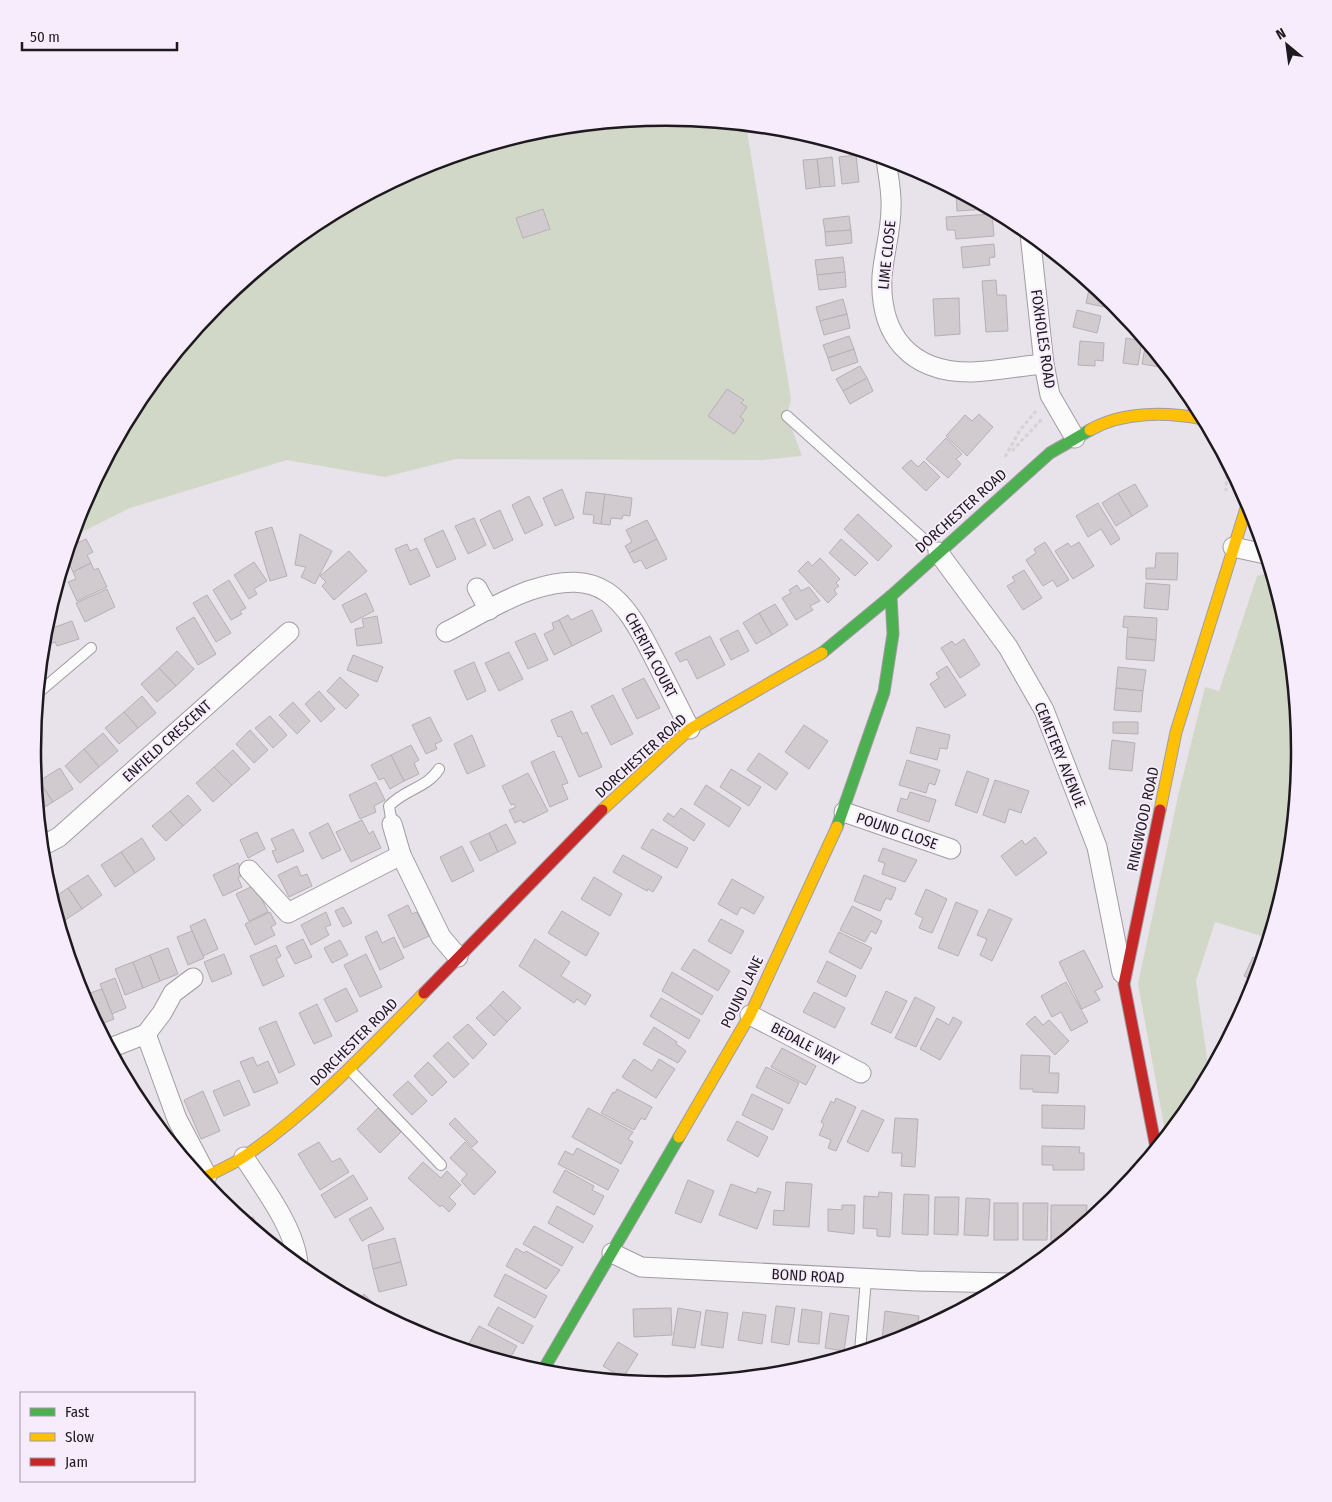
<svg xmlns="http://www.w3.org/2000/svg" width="1332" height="1502" font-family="'Fira Sans Condensed',sans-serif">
<rect width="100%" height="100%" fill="#e8e2ea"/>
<g fill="#d2d8c7">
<path d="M666 118 746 125 791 399 787 416 802 456 763 460 456 459 385 477 287 460 130 508 72 537 81 508 139 399 218 303 314 224 424 166 543 130Z"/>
<path d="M1270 572 1287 628 1299 751 1287 875 1268 938 1215 922 1196 981 1209 1073 1193 1103 1166 1136 1138 984 1178 796 1205 687 1219 691 1257 576Z"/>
</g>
<g fill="#d1cbcf" stroke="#b6b0b4">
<path d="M856 155 859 182 842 184 839 157Z"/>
<path d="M832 157 835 186 820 187 817 159Z"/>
<path d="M817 159 820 187 806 189 803 160Z"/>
<path d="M956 191 989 209 957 211Z"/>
<path d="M543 209 550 229 523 238 516 218Z"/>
<path d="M992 214 994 236 956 239 955 230H947L946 217Z"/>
<path d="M849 216 851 230 825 232 823 219Z"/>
<path d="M851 230 852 243 826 246 825 232Z"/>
<path d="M994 244 995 257 989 258 990 265 963 268 961 247Z"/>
<path d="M843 257 845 272 817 275 815 260Z"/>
<path d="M845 272 846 287 819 290 817 275Z"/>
<path d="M996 280 997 295H1006L1008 331 986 332 982 281Z"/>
<path d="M1090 285 1114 303 1118 310 1086 303Z"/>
<path d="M959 298 960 334 935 336 933 299Z"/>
<path d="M843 299 847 314 820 321 816 307Z"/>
<path d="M1077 310 1101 316 1097 333 1073 327Z"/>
<path d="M847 314 850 328 824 335 820 321Z"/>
<path d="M849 336 854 349 828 358 823 345Z"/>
<path d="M1126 338 1142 341 1138 365 1123 363Z"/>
<path d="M1080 341 1104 343 1103 361 1095 360V366L1078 365Z"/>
<path d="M1146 342 1161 361 1160 367 1142 364Z"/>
<path d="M854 349 858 362 832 371 828 358Z"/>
<path d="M860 366 867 378 843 391 836 379Z"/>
<path d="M867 378 873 391 850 404 843 391Z"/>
<path d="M727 389 744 400 741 403 747 407 740 417 744 420 734 434 708 416Z"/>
<path d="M979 414 993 427 967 456 946 436 965 415 972 421Z"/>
<path d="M946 438 962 454 956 459 961 464 948 478 926 459Z"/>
<path d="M911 460 918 467 924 461 940 477 926 491 902 468Z"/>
<path d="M1135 484 1148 506 1132 516 1118 493Z"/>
<path d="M562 489 574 518 555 526 543 498Z"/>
<path d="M586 492 605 494 601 524 593 523 594 515 583 514Z"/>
<path d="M1118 493 1132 516 1116 526 1102 503Z"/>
<path d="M605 494 632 498 630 516 623 515 622 519 611 518 610 525 601 524Z"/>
<path d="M529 496 543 525 525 534 512 505Z"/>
<path d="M1098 503 1120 539 1111 545 1101 529 1088 537 1076 516Z"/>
<path d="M500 510 513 540 494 549 480 520Z"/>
<path d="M858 514 892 546 878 561 844 529Z"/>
<path d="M474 518 486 545 468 554 455 526Z"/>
<path d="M647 520 657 539 629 553 625 546 632 542 626 530Z"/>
<path d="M272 527 287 576 270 581 255 532Z"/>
<path d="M443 530 456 559 437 568 424 539Z"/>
<path d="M300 534 332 551 315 584 301 577 306 567 295 565Z"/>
<path d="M86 539 93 552 87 555 91 563 73 572 69 563 63 566 69 547Z"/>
<path d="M657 539 667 559 646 569 641 560 634 563 629 553Z"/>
<path d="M841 539 868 563 855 576 829 553Z"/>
<path d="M1045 542 1069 580 1057 587 1053 580 1043 586 1026 560 1036 553 1034 549Z"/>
<path d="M1079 542 1094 566 1073 579 1055 551 1068 543 1071 547Z"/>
<path d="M407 544 410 551 417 548 430 576 410 585 395 549Z"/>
<path d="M349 551 367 571 334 600 322 586 326 582 320 576Z"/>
<path d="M1156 553H1178L1177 580 1146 579V568H1155Z"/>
<path d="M820 558 840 579 836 583 839 586 834 590 837 594 828 603 798 571 808 561 812 566Z"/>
<path d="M254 562 267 581 254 589 257 594 249 599 234 575Z"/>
<path d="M91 563 94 570 98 568 107 587 77 601 68 582 76 579 73 572Z"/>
<path d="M1024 570 1042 598 1023 610 1007 586 1015 581 1012 577Z"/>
<path d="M229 580 246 608 240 611 242 614 231 620 213 590Z"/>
<path d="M1146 583 1170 585 1168 610 1144 608Z"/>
<path d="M797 585 801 591 809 587 820 601 810 606 813 610 796 620 782 598 791 593 789 590Z"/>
<path d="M107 589 115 607 85 622 76 603Z"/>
<path d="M366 593 374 611 351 623 342 605Z"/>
<path d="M207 595 231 633 216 642 193 603Z"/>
<path d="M775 604 788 625 772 635 759 613Z"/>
<path d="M592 610 602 631 572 646 559 620 568 615 571 620Z"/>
<path d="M49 612 55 627 72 621 79 639 57 646 55 642 43 646Z"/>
<path d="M759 613 772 635 756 644 743 623Z"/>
<path d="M377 616 382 643 357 646 355 629 364 627 362 619Z"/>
<path d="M1124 616 1157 618 1156 640 1127 637 1128 628 1123 627Z"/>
<path d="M194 617 216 654 198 665 176 628Z"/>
<path d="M559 620 572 646 554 655 544 634 554 629 552 623Z"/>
<path d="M738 630 749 651 731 660 720 639Z"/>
<path d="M535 633 548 660 528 669 515 642Z"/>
<path d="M710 636 725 665 697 679 687 659 680 662 675 653Z"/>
<path d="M1127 637 1156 640 1154 661 1126 659Z"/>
<path d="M964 639 980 665 960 678 941 648 952 641 955 645Z"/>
<path d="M177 651 194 669 176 686 159 668Z"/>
<path d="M509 652 523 679 499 691 485 663Z"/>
<path d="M353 655 383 667 377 682 347 670Z"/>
<path d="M474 662 486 691 467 700 454 671Z"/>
<path d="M947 666 966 695 945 708 930 684 939 678 936 673Z"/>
<path d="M1118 667 1146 670 1143 691 1116 688Z"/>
<path d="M159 668 176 686 157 702 141 684Z"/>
<path d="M340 677 359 695 346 709 327 691Z"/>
<path d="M644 678 660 708 637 719 622 689Z"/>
<path d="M1116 688 1143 691 1141 712 1114 710Z"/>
<path d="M319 691 335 709 321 722 305 704Z"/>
<path d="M613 695 633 734 611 745 591 706Z"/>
<path d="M142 696 156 713 138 728 124 712Z"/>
<path d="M293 702 310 721 297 734 279 715Z"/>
<path d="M572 711 582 734 587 732 602 767 579 777 561 736 558 737 551 720Z"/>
<path d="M124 712 138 728 119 744 105 728Z"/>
<path d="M270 716 287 735 273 748 255 728Z"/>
<path d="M430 717 442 741 435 744 437 749 426 754 412 725Z"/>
<path d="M1113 722H1138V734L1113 733Z"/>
<path d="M804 725 828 741 809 769 785 752Z"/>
<path d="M917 727 950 735 947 749 940 748 937 760 910 753Z"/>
<path d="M250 730 268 750 254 763 236 744Z"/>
<path d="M103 733 118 751 99 767 84 749Z"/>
<path d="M472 735 485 766 467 774 454 744Z"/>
<path d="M1112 740 1135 743 1132 771 1109 769Z"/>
<path d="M411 745 419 760 414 763 419 774 404 781 391 755Z"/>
<path d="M84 749 99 767 80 783 65 766Z"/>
<path d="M233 750 250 769 232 785 214 767Z"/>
<path d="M554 751 568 783 562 785 568 799 550 807 531 762Z"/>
<path d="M759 753 788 773 776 790 747 770Z"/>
<path d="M391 755 404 781 390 789 384 778 379 780 371 765Z"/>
<path d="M907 760 940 770 935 785 929 783 926 793 899 785Z"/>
<path d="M214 767 232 785 213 802 196 783Z"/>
<path d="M60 768 73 789 53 802 39 781Z"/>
<path d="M731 769 761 787 749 806 720 787Z"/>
<path d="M967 771 989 779 977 813 955 805Z"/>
<path d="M528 773 548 811 523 823 521 820 515 823 509 810 516 807 514 804 511 805 502 786Z"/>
<path d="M995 780 1029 791 1021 813 1009 809 1005 823 983 815Z"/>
<path d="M39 781 53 802 38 811 36 783Z"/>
<path d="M376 782 385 800 374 806 376 812 360 819 349 795Z"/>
<path d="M706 785 741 808 729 827 694 804Z"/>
<path d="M910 792 936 800 929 822 897 811 901 798 907 800Z"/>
<path d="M188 795 201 810 183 826 170 811Z"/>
<path d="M681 808 705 824 694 841 663 820 668 813 674 817Z"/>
<path d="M170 811 183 826 166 841 152 826Z"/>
<path d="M362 820 369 834 373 831 381 848 351 862 336 832Z"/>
<path d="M328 823 341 850 322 859 309 833Z"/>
<path d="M506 824 516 843 498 852 489 833Z"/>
<path d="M293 829 304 851 277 863 272 851 276 850 271 839Z"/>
<path d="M652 829 688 848 677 868 641 848Z"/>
<path d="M257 832 265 849 248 858 240 840Z"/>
<path d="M489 833 498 852 480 861 470 842Z"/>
<path d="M1035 837 1047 853 1016 876 1001 856 1022 840 1025 845Z"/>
<path d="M142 838 155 859 135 873 121 852Z"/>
<path d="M462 846 474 871 452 882 440 857Z"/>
<path d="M883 848 917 860 905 882 882 874 885 863 878 861Z"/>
<path d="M121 852 135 873 115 887 101 865Z"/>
<path d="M623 855 662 877 653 892 648 889 647 891 613 872Z"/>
<path d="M238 863 243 875 238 878 242 887 223 896 213 875Z"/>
<path d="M297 866 301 876 307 874 312 886 289 897 278 875Z"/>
<path d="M88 875 102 895 82 909 68 888Z"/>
<path d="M864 875 896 888 891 900 886 898 880 911 854 901Z"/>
<path d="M594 877 622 894 610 916 581 899Z"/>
<path d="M732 879 764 897 754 914 741 907 737 915 718 904Z"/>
<path d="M255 885 268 912 249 921 236 894Z"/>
<path d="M68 888 82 909 62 922 57 915 52 899Z"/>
<path d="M926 889 947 899 932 933 919 928 923 918 915 914Z"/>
<path d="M956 902 978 911 958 956 938 948Z"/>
<path d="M408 905 412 914 417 912 429 936 404 948 388 915Z"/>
<path d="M852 906 882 921 876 934 871 931 865 942 840 930Z"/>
<path d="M343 907 352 923 343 927 335 911Z"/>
<path d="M989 909 1012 919 992 961 980 955 987 939 977 935Z"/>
<path d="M562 911 599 933 586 956 548 933Z"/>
<path d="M270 912 276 924 271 927 275 935 255 945 245 924Z"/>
<path d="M326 912 331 925 325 927 329 935 311 945 301 925Z"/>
<path d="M205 919 218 949 203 956 190 926Z"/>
<path d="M721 919 744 931 731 954 708 941Z"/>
<path d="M192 931 204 958 188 965 177 937Z"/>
<path d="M377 931 382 943 394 937 404 958 380 970 365 937Z"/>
<path d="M839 932 872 948 861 969 829 952Z"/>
<path d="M303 939 312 957 295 964 286 947Z"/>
<path d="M535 939 570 962 561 976 591 995 585 1005 577 999 574 1003 519 966Z"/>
<path d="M340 940 348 955 332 963 324 948Z"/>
<path d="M276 945 281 956 276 959 284 976 263 986 250 956Z"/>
<path d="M168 948 178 974 160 981 150 955Z"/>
<path d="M694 949 730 971 718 991 681 969Z"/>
<path d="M1084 950 1103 987 1095 991 1100 1000 1082 1009 1059 962Z"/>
<path d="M224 954 232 974 212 982 204 962Z"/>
<path d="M366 954 382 987 360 997 344 965Z"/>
<path d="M150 955 160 981 143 988 133 962Z"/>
<path d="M1253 957 1261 961 1255 982 1244 976Z"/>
<path d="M827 961 856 976 846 997 817 982Z"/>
<path d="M133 962 143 988 125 995 115 969Z"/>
<path d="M672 972 713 996 702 1015 662 991Z"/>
<path d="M115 978 126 1008 112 1014 100 984Z"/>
<path d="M1066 982 1088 1022 1071 1031 1061 1012 1052 1017 1041 996Z"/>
<path d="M346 988 358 1011 336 1022 324 999Z"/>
<path d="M102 989 114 1019 99 1025 87 994Z"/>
<path d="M503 991 521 1008 507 1022 490 1005Z"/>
<path d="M886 991 907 1001 891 1033 871 1024Z"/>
<path d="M814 992 845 1008 835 1028 803 1012Z"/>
<path d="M85 994 96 1022 82 996Z"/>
<path d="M915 997 935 1007 916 1047 895 1038Z"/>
<path d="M661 998 700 1020 689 1039 650 1016Z"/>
<path d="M317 1004 332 1036 314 1044 299 1013Z"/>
<path d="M490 1005 507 1022 494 1036 476 1018Z"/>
<path d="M1035 1016 1043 1025 1049 1020 1069 1041 1055 1055 1026 1024Z"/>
<path d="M953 1017 962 1022 940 1060 920 1049 937 1018 949 1025Z"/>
<path d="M276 1021 295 1065 279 1073 259 1028Z"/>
<path d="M468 1024 487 1044 473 1059 453 1037Z"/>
<path d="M654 1027 677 1042 676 1044 686 1051 678 1063 643 1044Z"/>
<path d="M448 1042 469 1064 454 1078 433 1056Z"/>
<path d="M782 1048 816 1066 806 1085 771 1067Z"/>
<path d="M1021 1055 1050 1056 1049 1073H1059L1058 1093 1033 1092V1089H1020Z"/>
<path d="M253 1057 257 1066 268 1061 278 1083 254 1093 240 1062Z"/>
<path d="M634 1059 652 1071 659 1059 675 1069 656 1098 622 1077Z"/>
<path d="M428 1062 447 1082 432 1096 414 1076Z"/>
<path d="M766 1067 799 1083 789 1104 756 1087Z"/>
<path d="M239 1080 250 1105 224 1116 213 1091Z"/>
<path d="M408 1081 427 1101 412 1115 393 1095Z"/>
<path d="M617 1089 652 1107 645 1120 641 1118 634 1130 601 1113 613 1092 615 1093Z"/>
<path d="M203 1091 220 1131 201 1139 184 1100Z"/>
<path d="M752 1094 783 1109 773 1130 742 1115Z"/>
<path d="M836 1098 856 1107 836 1151 828 1148 831 1140 819 1135 824 1124 821 1122 831 1101 834 1103Z"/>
<path d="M1042 1105 1085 1106 1084 1129 1042 1128Z"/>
<path d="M378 1108 401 1132 380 1153 357 1129Z"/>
<path d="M588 1108 633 1132 628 1139 633 1142 621 1164 572 1137Z"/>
<path d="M862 1110 884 1120 868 1152 847 1142Z"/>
<path d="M455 1118 478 1142 472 1147 449 1124Z"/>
<path d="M895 1118 918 1119 915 1167 901 1166 902 1153H892Z"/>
<path d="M737 1121 768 1137 758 1157 727 1140Z"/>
<path d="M319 1142 332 1162 340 1158 349 1172 320 1190 298 1154Z"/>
<path d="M465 1142 496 1172 474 1195 461 1181 467 1174 450 1158Z"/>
<path d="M1042 1146 1080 1147 1079 1153H1084V1170H1053V1165H1042Z"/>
<path d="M577 1148 619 1170 608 1190 558 1164 565 1151 573 1155Z"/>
<path d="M423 1162 441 1178 447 1171 461 1185 449 1197 456 1204 449 1212 442 1205 440 1207 408 1178Z"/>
<path d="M565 1170 594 1186 592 1190 604 1196 594 1215 553 1192Z"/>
<path d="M353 1175 368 1199 335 1218 321 1195Z"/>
<path d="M688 1180 714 1191 701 1223 675 1213Z"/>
<path d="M786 1182 812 1184 809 1227 773 1225 774 1210 784 1211Z"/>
<path d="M731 1184 756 1193 758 1188 771 1192 757 1229 719 1215Z"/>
<path d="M879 1192 892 1193 890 1237 877 1236V1229L863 1228 864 1196 878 1197Z"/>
<path d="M904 1194 929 1195 928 1235 902 1234Z"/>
<path d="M935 1197H959L958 1235 934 1234Z"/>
<path d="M966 1198 990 1199 988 1236 964 1235Z"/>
<rect x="994" y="1203" width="24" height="37"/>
<path d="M1023 1203H1048L1047 1240H1023Z"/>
<path d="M842 1205H855L854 1234 828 1231V1209L842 1210Z"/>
<path d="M1051 1205H1087L1086 1222 1072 1233H1067V1238L1062 1241H1051Z"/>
<path d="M557 1206 593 1226 583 1243 548 1223Z"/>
<path d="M240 1207 247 1220 253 1217 258 1227 255 1229 233 1211Z"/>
<path d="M371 1207 384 1229 362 1241 349 1219Z"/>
<path d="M534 1226 573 1247 562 1266 523 1244Z"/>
<path d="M395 1238 401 1262 373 1269 368 1245Z"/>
<path d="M516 1248 524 1253 526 1251 560 1270 546 1289 506 1266Z"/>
<path d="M401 1262 407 1285 379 1292 373 1269Z"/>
<path d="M505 1274 547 1296 535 1318 494 1296Z"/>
<path d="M364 1294 385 1314 384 1315 358 1301Z"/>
<path d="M776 1306 795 1308 789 1345 771 1342Z"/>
<path d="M498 1307 533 1326 523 1344 488 1325Z"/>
<path d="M671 1308 672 1335 634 1337 633 1309Z"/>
<path d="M678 1308 701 1312 695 1348 672 1345Z"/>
<path d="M802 1309 822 1312 819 1344 798 1342Z"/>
<path d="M706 1310 728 1313 723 1348 701 1345Z"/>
<path d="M885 1311 919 1316 917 1332 890 1342 882 1340Z"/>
<path d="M743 1312 766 1315 762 1344 738 1340Z"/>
<path d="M830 1313 849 1316 844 1351 825 1348Z"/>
<path d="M939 1313 949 1314 938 1320Z"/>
<path d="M925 1319 938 1320 924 1328Z"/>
<path d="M479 1326 517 1346 508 1362 467 1347Z"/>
<path d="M618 1342 638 1354 623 1378 603 1366Z"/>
</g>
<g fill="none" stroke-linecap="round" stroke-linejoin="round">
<g stroke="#a19ca2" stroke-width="12">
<g id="lane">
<path d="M787 416 937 551"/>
<path d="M38 693 91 648"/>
<path d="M392 824 389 806C405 789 427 788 439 769"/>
<path d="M350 1070 441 1165"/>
<path d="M860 1351 866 1279"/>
</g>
</g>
<g stroke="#a19ca2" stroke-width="21">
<g id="street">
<path d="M886 159C888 175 892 192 891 208 891 231 884 253 882 276 879 336 911 373 972 372 996 371 1020 366 1044 364"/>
<path d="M1030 234 1044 364 1050 395 1075 438"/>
<path d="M1233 547 1265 554"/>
<path d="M938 552 1008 647 1044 710 1097 847 1122 973"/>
<path d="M477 588 489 610"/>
<path d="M446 632C474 618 501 600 531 590 601 567 623 597 652 654 665 679 677 704 690 729"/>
<path d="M844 812 951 849"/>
<path d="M392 824 401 855"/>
<path d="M42 846 59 837 289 632"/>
<path d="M249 870 288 913 401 855 441 937 458 957"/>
<path d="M750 1015 861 1073"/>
<path d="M146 1034 162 1013 173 993 193 978"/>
<path d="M110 1048 146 1034 177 1119 207 1176"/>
<path d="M244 1157C263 1187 296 1229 298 1265"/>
<path d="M612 1253 641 1267 917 1281 1008 1283"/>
</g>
</g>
<g stroke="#a19ca2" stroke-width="13">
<g id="fast">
<path d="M822 653 891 596 1050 453 1090 430"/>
<path d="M837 827 884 692 893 634 891 596"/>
<path d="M542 1372 679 1137"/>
</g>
</g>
<g stroke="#a19ca2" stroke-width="13">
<g id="slow">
<path d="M1090 430C1123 411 1167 412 1203 419"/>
<path d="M602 810 690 729 822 653"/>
<path d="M1160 810 1176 732 1248 502"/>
<path d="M679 1137 750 1015 837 827"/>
<path d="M201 1179C215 1172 232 1165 245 1156 312 1110 367 1051 424 993"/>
</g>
</g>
<g stroke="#a19ca2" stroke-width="13">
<g id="jam">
<path d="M424 993 602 810"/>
<path d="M1156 1148 1124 984 1160 810"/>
</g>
</g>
<g stroke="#d4d2d4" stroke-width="3" stroke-dasharray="4 2.5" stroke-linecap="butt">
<path d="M1012 451 1042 419"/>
<path d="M1223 456 1227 468 1226 491"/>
<path d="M1005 457 1020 430 1036 411"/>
</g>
<use href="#lane" stroke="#fcfbfc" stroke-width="10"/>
<use href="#street" stroke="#fcfbfc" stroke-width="19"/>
<use href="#fast" stroke="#4caf50" stroke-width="11"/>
<use href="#slow" stroke="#ffc107" stroke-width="11"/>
<use href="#jam" stroke="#c62828" stroke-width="11"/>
</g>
<g text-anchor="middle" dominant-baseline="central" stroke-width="4" stroke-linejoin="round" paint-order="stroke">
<g font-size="15" fill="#1d191e" stroke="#f7ecfb">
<text transform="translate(887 255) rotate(-84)">LIME CLOSE</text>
<text transform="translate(1043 339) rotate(82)">FOXHOLES ROAD</text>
<text transform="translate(961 511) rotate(-42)">DORCHESTER ROAD</text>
<text transform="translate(651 655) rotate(62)">CHERITA COURT</text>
<text transform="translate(167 741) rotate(-42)">ENFIELD CRESCENT</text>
<text transform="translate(1060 755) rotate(68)">CEMETERY AVENUE</text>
<text transform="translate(641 756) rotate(-42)">DORCHESTER ROAD</text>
<text transform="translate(1143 819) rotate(-78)">RINGWOOD ROAD</text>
<text transform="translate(897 831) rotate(19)">POUND CLOSE</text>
<text transform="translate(742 992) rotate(-64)">POUND LANE</text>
<text transform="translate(354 1042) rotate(-45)">DORCHESTER ROAD</text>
<text transform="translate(805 1044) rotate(28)">BEDALE WAY</text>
<text transform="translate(808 1276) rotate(3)">BOND ROAD</text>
</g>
</g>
<path d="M0 0H1332V1502H0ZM41 751a625 625 0 1 1 1250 0a625 625 0 1 1-1250 0Z" fill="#f7ecfb" fill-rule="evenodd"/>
<path fill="none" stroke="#1d191e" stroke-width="2.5" d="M41 751a625 625 0 1 1 1250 0a625 625 0 1 1-1250 0Z"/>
<rect x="20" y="1392" width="175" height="90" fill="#f7ecfb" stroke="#a098a3"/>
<rect x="30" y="1408" width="25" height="8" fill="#4caf50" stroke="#a098a3"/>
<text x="65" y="1417" font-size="15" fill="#1d191e">Fast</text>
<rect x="30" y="1433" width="25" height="8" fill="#ffc107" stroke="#a098a3"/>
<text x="65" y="1442" font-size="15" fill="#1d191e">Slow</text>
<rect x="30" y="1458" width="25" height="8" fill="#c62828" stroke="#a098a3"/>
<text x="65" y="1467" font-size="15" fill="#1d191e">Jam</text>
<g transform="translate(1287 45) rotate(331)" stroke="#f7ecfb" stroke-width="4" paint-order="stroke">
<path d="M0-4L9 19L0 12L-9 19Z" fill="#1d191e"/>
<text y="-8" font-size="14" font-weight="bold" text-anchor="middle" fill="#1d191e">N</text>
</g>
<path d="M22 42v8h155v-8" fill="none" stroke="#1d191e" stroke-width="2.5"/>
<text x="30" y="42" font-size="15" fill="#1d191e" stroke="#f7ecfb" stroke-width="4" paint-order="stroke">50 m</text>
</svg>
